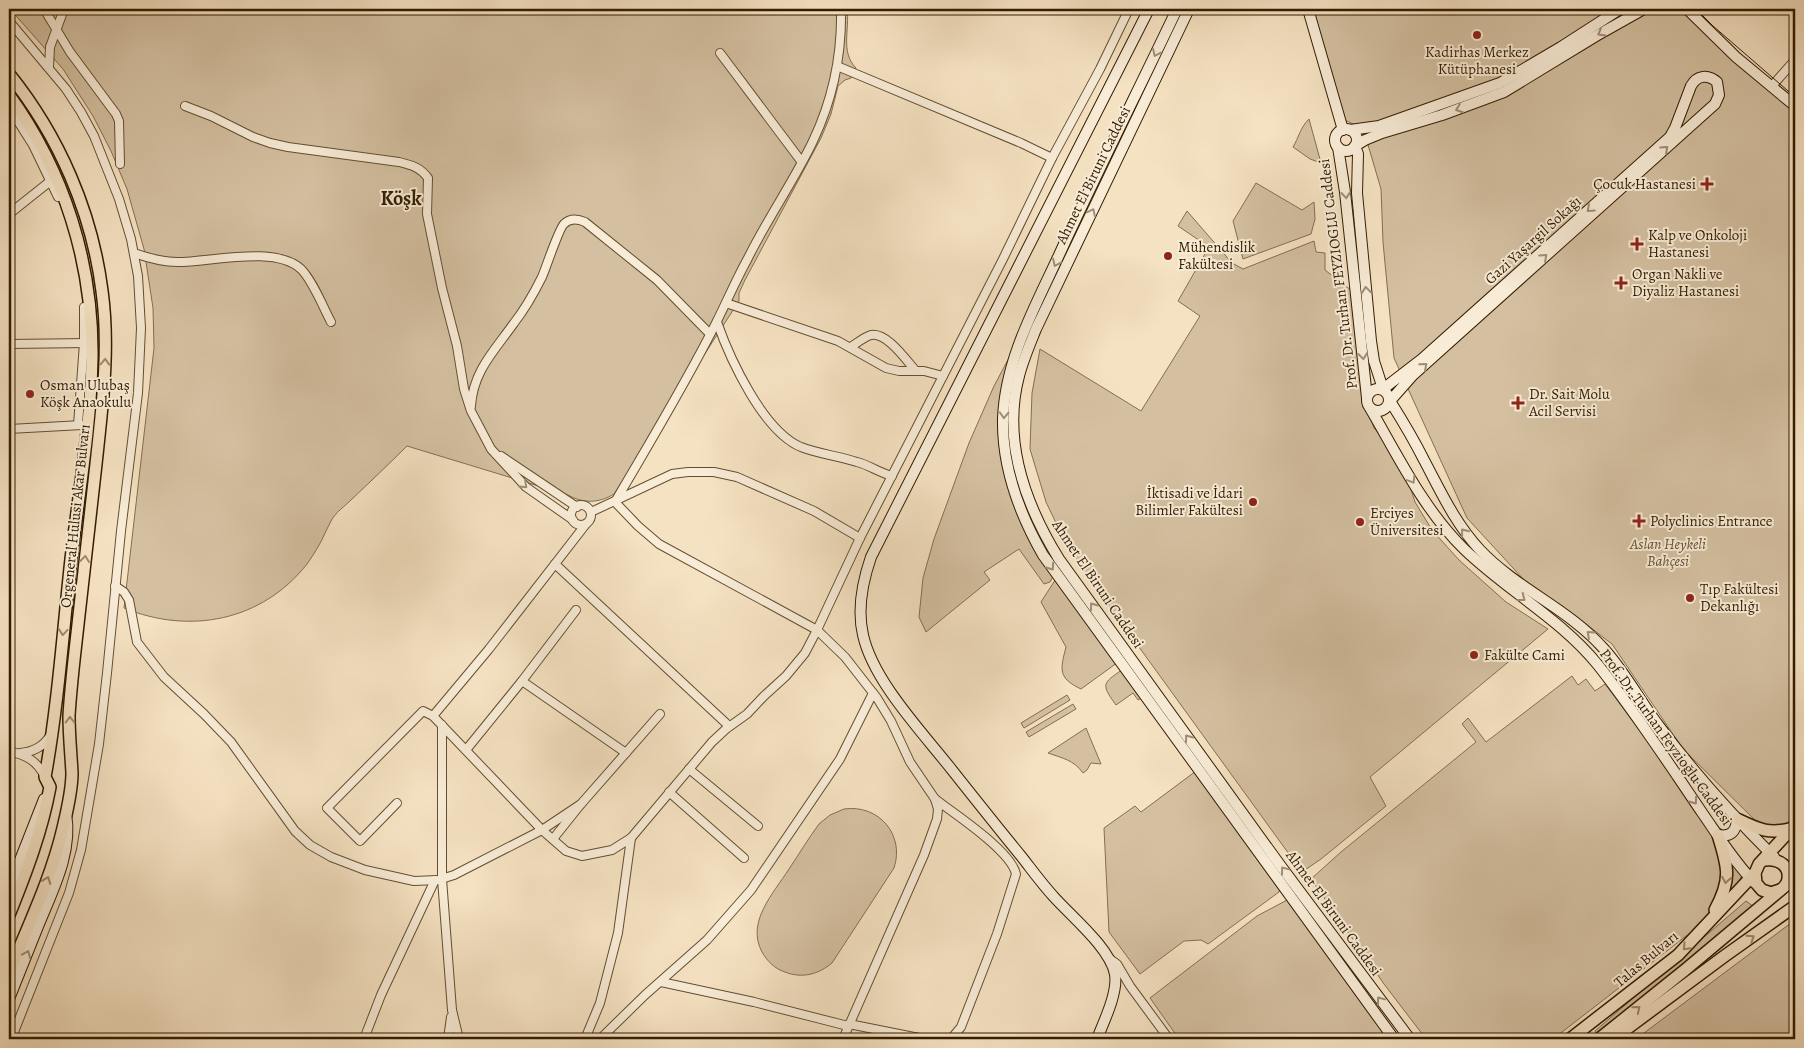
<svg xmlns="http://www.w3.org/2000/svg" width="1804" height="1048" font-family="Alegreya,serif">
<rect width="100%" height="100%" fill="#f5e2c2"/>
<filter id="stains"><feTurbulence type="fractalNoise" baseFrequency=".004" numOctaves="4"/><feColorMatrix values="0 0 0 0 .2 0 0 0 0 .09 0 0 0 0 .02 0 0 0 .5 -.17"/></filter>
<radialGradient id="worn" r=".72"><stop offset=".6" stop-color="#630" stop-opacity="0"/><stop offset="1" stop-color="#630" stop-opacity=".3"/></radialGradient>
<g fill="#d4c0a1" stroke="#846e50">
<path d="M10 9H847C850 29 840 52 856 68L851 78 845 80 838 86 831 114 821 138 745 280 739 293V301L614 494C599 503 584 504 568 495L407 446C389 464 370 482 352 499 345 506 335 513 331 521 329 524 328 528 326 531 321 543 314 554 307 564 262 621 190 635 124 608L154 348 153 308 144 249 127 189 111 151 93 116 63 69Z"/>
<path d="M1309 9H1686L1795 106V814L1777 835 1766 831 1683 749 1612 644 1565 608 1525 581 1467 518 1394 358 1383 242 1381 189 1366 138 1357 126 1339 117Z"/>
<path d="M1309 119 1321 163 1310 159 1293 147C1299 137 1300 128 1309 119Z"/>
<path d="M1256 183 1302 210 1314 202 1315 219 1311 234 1243 259 1233 221Z"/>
<path d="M1187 211 1232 263 1243 269 1314 241 1316 252 1325 253V270L1356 294 1367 409 1374 428 1388 444 1408 480 1415 502 1432 530 1459 560 1506 602 1548 629 1370 777 1386 806 1321 859 1302 872 1081 567 1056 523 1046 502 1030 449 1032 393 1040 349 1141 411 1200 316 1178 301 1209 247 1178 226Z"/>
<path d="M1011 354 1006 431 1019 499 1056 571 1050 582 1044 584 1019 549 984 572 990 580 926 632 919 617 923 578 934 539 969 443 994 386Z"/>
<path d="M1059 574 1121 660 1081 689C1058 678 1060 670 1066 647L1041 602Z"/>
<path d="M1126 667 1143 697 1138 700 1133 693 1116 705C1099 682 1104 683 1126 667Z"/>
<path d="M1572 676 1578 685 1586 679 1595 691 1605 684 1744 871 1739 881 1690 933 1553 1039H1426L1384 984 1311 879 1341 852 1476 742 1462 724 1468 718 1486 742Z"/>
<path d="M1067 695 1070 700 1024 728 1021 723Z"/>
<path d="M1073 704 1076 709 1029 737 1026 732Z"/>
<path d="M1086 728 1101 764 1091 763 1087 770 1083 773C1074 760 1062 758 1048 753Z"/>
<path d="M1200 768 1281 882 1279 892 1208 944 1201 940 1184 941 1140 974 1109 932 1104 828 1135 806 1141 812Z"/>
<path d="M844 809C879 804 905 835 894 868L832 963C819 974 802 979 785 972 775 969 767 961 762 952 746 922 773 894 789 869 799 854 808 839 819 824L830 815Z"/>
<path d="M1289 899 1396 1039H1179L1150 998 1257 916Z"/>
<path d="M1746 901 1754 907 1723 935 1596 1034 1595 1031Z"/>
<path d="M1795 920V1039H1636Z"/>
</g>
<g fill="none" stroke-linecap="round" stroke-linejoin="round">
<g stroke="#644e30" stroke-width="10">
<g id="street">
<path d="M44 9 70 52 116 114 119 121 120 164"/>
<path d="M9 21 66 89 81 112 94 136 119 199 131 239 138 276 141 328 138 393 121 531 107 673 99 744 81 850 69 893 12 1037 13 1039"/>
<path d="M720 53 801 161"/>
<path d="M837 66 1021 143 1052 158"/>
<path d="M49 67 50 47 64 9"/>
<path d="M1771 87 1795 60"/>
<path d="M185 106 211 116 253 137 270 143 288 147 399 162C411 165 420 167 428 178L427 214 442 288 457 346 464 389 471 411 491 449 526 487 573 520"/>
<path d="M9 107 33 145 58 197"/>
<path d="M9 214 53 179"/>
<path d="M134 253C148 258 163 262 178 262 211 262 275 245 301 269 313 281 323 307 331 322"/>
<path d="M726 303 838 341 886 368 899 371H924L943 376"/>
<path d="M717 322C730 359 763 431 801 447 819 454 839 456 857 462 869 465 880 473 892 476"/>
<path d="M9 344 89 343"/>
<path d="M851 347C857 343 864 337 871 335 887 332 906 360 915 370"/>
<path d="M471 406C473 371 495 350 514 323 525 309 534 293 542 277 546 268 559 228 564 224 570 218 578 219 585 222L657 280 710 334"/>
<path d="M78 425 84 343V307"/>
<path d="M9 429 82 425"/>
<path d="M501 456 577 507"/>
<path d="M615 502 638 526 659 544 817 630 845 657 877 698 891 721 910 762 935 799 938 809 937 819 924 855 843 1039"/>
<path d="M615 502C650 442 686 383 717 321 727 301 736 280 747 260 767 219 794 181 813 141 833 99 842 55 841 9"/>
<circle cx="581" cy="515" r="10"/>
<path d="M591 512 672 474 688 472H714L737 477 814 511 860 538"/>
<path d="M555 564 729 726"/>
<path d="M115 586 124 592 129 600 137 642 164 677 204 714 231 742 295 831 310 845 331 857 365 870 414 881 438 880 454 875 542 830 581 804"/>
<path d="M522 681 626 753"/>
<path d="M433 716 489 649 586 524"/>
<path d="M442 725V879L452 1010 459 1039"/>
<path d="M466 750 522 681 576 610"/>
<path d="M9 751C25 755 37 760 45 777"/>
<path d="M20 753C33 752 43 747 50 736"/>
<path d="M689 769 758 826"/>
<path d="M669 792 744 858"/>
<path d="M935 799C955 814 1011 851 1016 874L997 934 961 1027 951 1039"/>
<path d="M397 803 360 841 327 808 423 711 433 716 542 830 566 851 582 856 612 850 631 838 712 742 726 729 747 714 764 696 786 676 805 653 817 630 860 538 1003 259 1052 158 1100 69 1129 9"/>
<path d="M553 839 581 804 660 714"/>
<path d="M1110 959 1117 964 1130 986 1169 1039"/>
<path d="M661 982 754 1002 848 1026"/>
<path d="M849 1024 924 1039"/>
<path d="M364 1039 381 995 435 880"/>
<path d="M448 1039 451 1017"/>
<path d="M585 1039 600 1003 618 933 631 838"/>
<path d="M600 1039 645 995 707 940 751 890 840 759 873 693"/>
</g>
</g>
<g stroke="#331c00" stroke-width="12">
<g id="secondary">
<path d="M1177 9C1138 91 1097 172 1059 255 1035 307 1005 360 1003 419 1002 468 1019 513 1043 555L1394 1039"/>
<path d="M1189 9 1036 329C1030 344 1023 360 1019 376 1002 440 1025 504 1059 559L1280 865 1410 1039"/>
<path d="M1308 9 1343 130"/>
<path d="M1644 9 1596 36 1504 92 1442 115 1382 133 1365 140 1355 146 1358 154 1357 193 1371 341 1374 361 1383 389 1422 359 1670 137 1675 128 1691 86C1697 75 1708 74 1717 82L1719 95 1715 104 1413 375 1390 401C1402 420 1414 440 1424 460 1441 492 1455 523 1480 550 1517 589 1569 609 1604 649 1625 672 1640 701 1659 726 1694 773 1733 816 1774 857"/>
<path d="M1687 9 1736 57 1795 106"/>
<circle cx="1346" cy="140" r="11"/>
<path d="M1350 130 1379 126 1500 83 1561 47 1620 9"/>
<path d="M1338 147 1345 192 1367 398"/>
<circle cx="1378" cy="400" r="11"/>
<path d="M1370 408C1398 456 1424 510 1464 549 1506 590 1561 619 1598 665 1636 713 1669 764 1703 814 1719 837 1735 863 1755 883"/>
<path d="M1718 835C1731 837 1736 832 1737 819"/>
<path d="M9 888 44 799"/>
<path d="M9 999C19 974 29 949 39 924 53 890 73 851 66 814"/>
<path d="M1097 1039C1104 1021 1118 993 1115 974 1110 948 1072 917 1054 897 1042 884 1032 870 1021 856 998 828 975 799 952 770 923 733 873 681 863 635 857 609 862 583 871 557L1149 9"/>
</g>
</g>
<g stroke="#331c00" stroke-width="14">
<g id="primary">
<path d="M9 74C59 136 92 212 102 291 110 349 102 407 96 464 89 530 81 595 74 660 72 679 70 698 69 716 69 735 71 754 72 773 72 791 67 811 63 828 51 879 28 926 9 973"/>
<path d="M9 95C64 171 93 263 92 357 91 424 79 492 71 559 63 632 58 705 45 777L50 787C42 831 26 873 9 915"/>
<path d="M1737 819C1758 829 1769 835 1793 828"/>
<path d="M1764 860C1780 858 1792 867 1787 883"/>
<path d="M1780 890 1771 893 1762 890 1756 883 1755 873 1759 864 1795 825"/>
<path d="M1715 910C1732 879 1728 867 1718 835"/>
<path d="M1570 1039 1678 955 1755 873"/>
<path d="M1599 1039 1685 970 1784 887 1795 873"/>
<path d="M1613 1039 1726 955 1795 906"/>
</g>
</g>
<use href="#street" stroke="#f8ecd7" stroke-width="8"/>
<use href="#secondary" stroke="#f8ecd7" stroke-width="10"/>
<use href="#primary" stroke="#f5e2c2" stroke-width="11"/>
<path stroke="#331c00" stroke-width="1" d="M1696 9 1713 26 1795 97"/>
</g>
<defs><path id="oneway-chevron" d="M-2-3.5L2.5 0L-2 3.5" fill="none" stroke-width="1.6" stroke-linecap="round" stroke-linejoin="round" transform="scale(1.25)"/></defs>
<g stroke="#9f8e76">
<use href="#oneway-chevron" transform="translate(1601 33) rotate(150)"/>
<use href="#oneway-chevron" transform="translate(1156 53) rotate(115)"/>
<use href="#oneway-chevron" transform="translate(1459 109) rotate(160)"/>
<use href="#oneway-chevron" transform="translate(1665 149) rotate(-42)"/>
<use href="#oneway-chevron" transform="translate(1346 195) rotate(84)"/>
<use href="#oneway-chevron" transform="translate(1590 209) rotate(138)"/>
<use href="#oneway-chevron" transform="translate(1092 212) rotate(-64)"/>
<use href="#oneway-chevron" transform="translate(1544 257) rotate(-42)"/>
<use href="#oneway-chevron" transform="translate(1056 263) rotate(115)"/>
<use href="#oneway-chevron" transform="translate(1366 290) rotate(-96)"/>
<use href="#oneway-chevron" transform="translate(1363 356) rotate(84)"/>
<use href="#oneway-chevron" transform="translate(1424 366) rotate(-41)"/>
<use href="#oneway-chevron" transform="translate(1004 415) rotate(93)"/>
<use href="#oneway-chevron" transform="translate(1412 480) rotate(59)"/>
<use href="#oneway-chevron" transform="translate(524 485) rotate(43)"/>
<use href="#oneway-chevron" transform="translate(1464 532) rotate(-128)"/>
<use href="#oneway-chevron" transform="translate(1051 567) rotate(55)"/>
<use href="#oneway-chevron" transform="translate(1522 598) rotate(37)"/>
<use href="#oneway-chevron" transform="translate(1093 606) rotate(-126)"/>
<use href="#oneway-chevron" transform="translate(1590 634) rotate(-138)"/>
<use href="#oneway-chevron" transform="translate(1188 738) rotate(-126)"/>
<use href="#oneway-chevron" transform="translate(1694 801) rotate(55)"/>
<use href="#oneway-chevron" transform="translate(1284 870) rotate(-127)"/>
<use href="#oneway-chevron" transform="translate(27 954) rotate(-68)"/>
<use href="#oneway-chevron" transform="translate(1380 1000) rotate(-127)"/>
</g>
<g stroke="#9e896b">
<use href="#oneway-chevron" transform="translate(105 362) rotate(-88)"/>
<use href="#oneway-chevron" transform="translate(85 559) rotate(-83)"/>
<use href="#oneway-chevron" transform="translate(63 632) rotate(95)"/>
<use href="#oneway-chevron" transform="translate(70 720) rotate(-90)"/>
<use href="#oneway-chevron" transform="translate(47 880) rotate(-70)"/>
<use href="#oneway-chevron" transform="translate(1726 880) rotate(100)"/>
<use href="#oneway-chevron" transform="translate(1751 938) rotate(-34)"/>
<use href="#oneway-chevron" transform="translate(1686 947) rotate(133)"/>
<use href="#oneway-chevron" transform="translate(1637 1009) rotate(-39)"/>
</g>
<g fill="#8f2418" stroke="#f8ecd7" stroke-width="2">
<circle cx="1477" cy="35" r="5"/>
<path d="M1704.5 176.5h5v5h5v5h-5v5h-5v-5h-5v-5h5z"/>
<path d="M1634.5 236.5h5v5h5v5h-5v5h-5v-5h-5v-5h5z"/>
<circle cx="1168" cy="256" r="5"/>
<path d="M1618.5 275.5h5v5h5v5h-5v5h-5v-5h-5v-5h5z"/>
<circle cx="30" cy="394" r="5"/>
<path d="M1515.5 395.5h5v5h5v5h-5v5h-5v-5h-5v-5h5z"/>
<circle cx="1253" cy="502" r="5"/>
<path d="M1636.5 513.5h5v5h5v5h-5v5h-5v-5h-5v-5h5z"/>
<circle cx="1360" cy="522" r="5"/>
<circle cx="1690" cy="598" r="5"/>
<circle cx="1474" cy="655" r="5"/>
</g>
<g text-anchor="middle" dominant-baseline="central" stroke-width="4" stroke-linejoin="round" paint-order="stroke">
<g font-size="15" fill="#331c00" stroke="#f8ecd7" text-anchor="start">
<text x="1477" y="52" text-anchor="middle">Kadirhas Merkez<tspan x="1477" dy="17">Kütüphanesi</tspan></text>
<text x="1696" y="184" text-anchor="end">Çocuk Hastanesi</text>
<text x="1648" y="235">Kalp ve Onkoloji<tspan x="1648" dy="17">Hastanesi</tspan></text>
<text x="1178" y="247">Mühendislik<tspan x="1178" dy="17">Fakültesi</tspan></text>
<text x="1632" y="274">Organ Nakli ve<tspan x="1632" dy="17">Diyaliz Hastanesi</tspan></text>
<text x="40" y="385">Osman Ulubaş<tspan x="40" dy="17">Köşk Anaokulu</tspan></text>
<text x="1529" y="394">Dr. Sait Molu<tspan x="1529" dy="17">Acil Servisi</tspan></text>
<text x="1243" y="493" text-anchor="end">İktisadi ve İdari<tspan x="1243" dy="17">Bilimler Fakültesi</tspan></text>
<text x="1370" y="513">Erciyes<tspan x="1370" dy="17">Üniversitesi</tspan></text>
<text x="1650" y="521">Polyclinics Entrance</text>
<text x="1700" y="589">Tıp Fakültesi<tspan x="1700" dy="17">Dekanlığı</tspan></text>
<text x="1484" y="655">Fakülte Cami</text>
</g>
<g font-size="15" fill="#331c00" stroke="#f8ecd7">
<text transform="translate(1093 175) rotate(-64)">Ahmet El Biruni Caddesi</text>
<text transform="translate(1533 240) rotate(-42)">Gazi Yaşargil Sokağı</text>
<text transform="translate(1338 274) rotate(-97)">Prof. Dr. Turhan FEYZIOGLU Caddesi</text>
<text transform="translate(75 516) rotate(-84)">Orgeneral Hulusi Akar Bulvarı</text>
<text transform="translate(1098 584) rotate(56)">Ahmet El Biruni Caddesi</text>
<text transform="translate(1666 737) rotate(54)">Prof. Dr. Turhan Feyzioğlu Caddesi</text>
<text transform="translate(1334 913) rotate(54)">Ahmet El Biruni Caddesi</text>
<text transform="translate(1646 959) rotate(-40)">Talas Bulvarı</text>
</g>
<g font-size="15" font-style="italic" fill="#634d30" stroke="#f8ecd7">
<text x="1668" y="544">Aslan Heykeli<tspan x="1668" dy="17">Bahçesi</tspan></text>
</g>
<g font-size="20" font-weight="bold" fill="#331c00" stroke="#f8ecd7">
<text x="401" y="198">Köşk</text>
</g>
</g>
<rect width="1804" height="1048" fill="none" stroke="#f5e2c2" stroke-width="30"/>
<rect x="10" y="10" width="1784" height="1028" fill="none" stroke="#331c00" stroke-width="2.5"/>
<rect x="15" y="15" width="1774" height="1018" fill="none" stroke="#331c00"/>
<rect width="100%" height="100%" filter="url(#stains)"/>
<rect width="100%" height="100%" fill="url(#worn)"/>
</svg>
